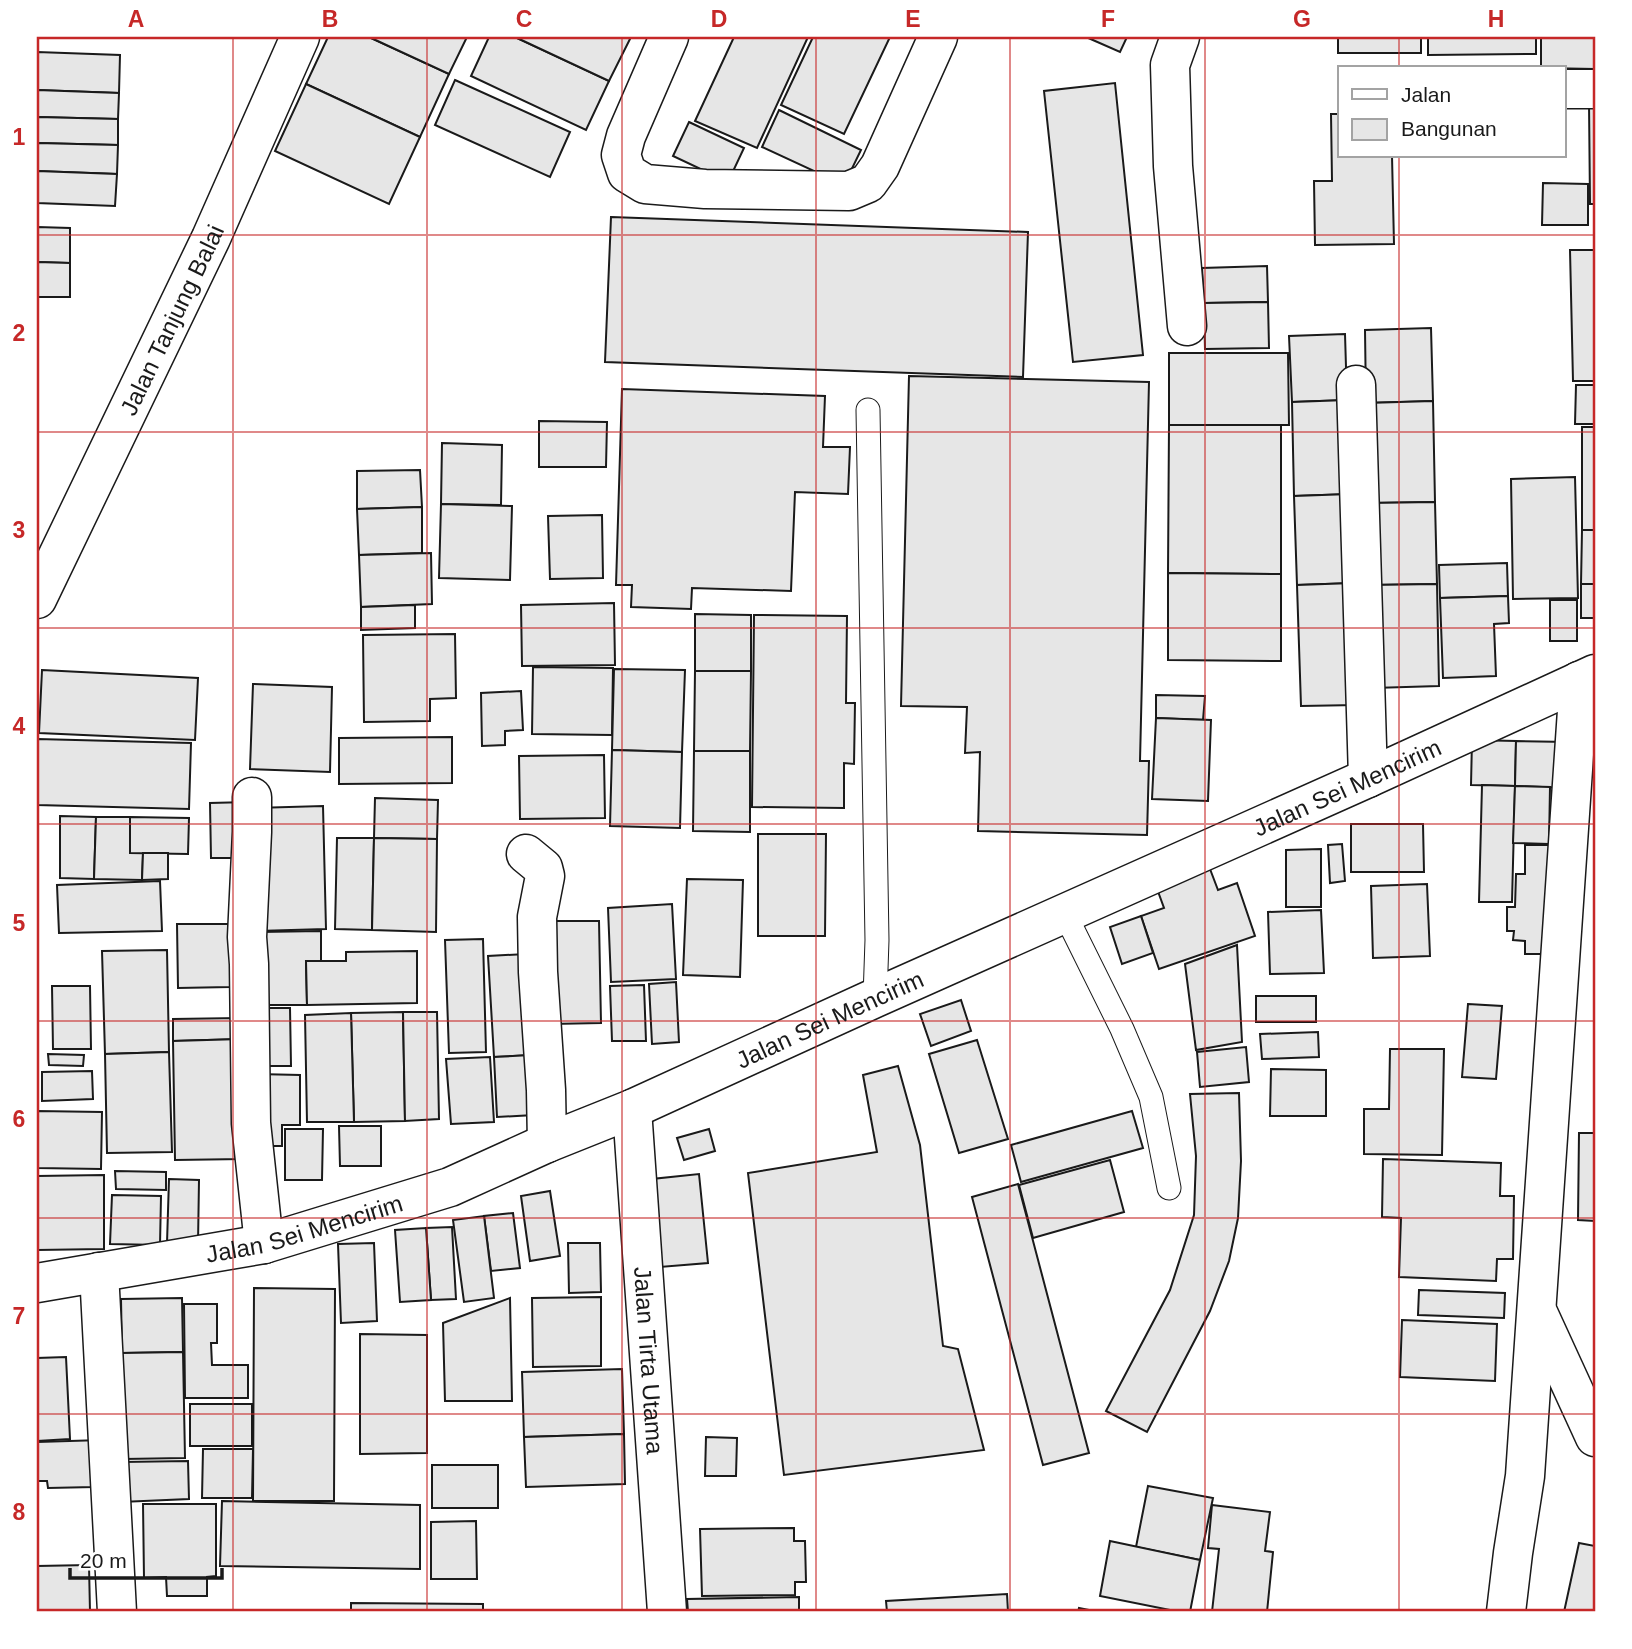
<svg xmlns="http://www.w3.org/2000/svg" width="1632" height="1649" font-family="Helvetica,sans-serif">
<rect width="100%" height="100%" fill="#fff"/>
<g fill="#e6e6e6" stroke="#1a1a1a" stroke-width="2">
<path d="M328 37H369L449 74 420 137 306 84Z"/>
<path d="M369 37H467L449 74Z"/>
<path d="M489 37H515L609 81 586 130 471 76Z"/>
<path d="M515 37H631L609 81Z"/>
<path d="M734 37H808L757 148 695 121Z"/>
<path d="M813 37H890L844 134 781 105Z"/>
<path d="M1086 37H1127L1120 52Z"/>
<rect x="1338" y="37" width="83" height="16"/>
<path d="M1428 37H1536V54L1428 55Z"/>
<path d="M1541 37H1595V69L1541 68Z"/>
<path d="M37 52 120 55 119 93 37 90Z"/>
<path d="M455 80 570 132 550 177 435 125Z"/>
<path d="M1115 83 1143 355 1073 362 1044 91Z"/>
<path d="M306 84 420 137 389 204 275 151Z"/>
<path d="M37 90 119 93 118 119 37 117Z"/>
<path d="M1589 102H1595V204H1590Z"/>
<path d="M779 110 861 150 844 185 762 147Z"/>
<path d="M1331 114H1340V156H1392L1394 244 1315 245 1314 181H1332Z"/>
<path d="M37 117 118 119V145L37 143Z"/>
<path d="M689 122 744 148 728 182 673 156Z"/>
<path d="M37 143 118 145 117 174 37 171Z"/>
<path d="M37 171 117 174 115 206 37 203Z"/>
<path d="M1543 183 1588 184V225H1542Z"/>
<path d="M611 217 1028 232 1023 377 605 362Z"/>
<path d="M37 227 70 228V263L37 262Z"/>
<path d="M1570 250H1595V381H1573Z"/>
<path d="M37 262 70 263V297H37Z"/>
<path d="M1267 266 1268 302 1204 303 1202 268Z"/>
<path d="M1268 302 1269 348 1205 349 1204 303Z"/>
<path d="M1431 328 1433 401 1366 403 1365 330Z"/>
<path d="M1345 334 1347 400 1292 402 1289 336Z"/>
<path d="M1169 353H1288L1289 425H1169Z"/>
<path d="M909 376 1149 382 1140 761H1149L1147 835 978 831 980 752 965 753 967 707 901 706Z"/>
<path d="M1576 385H1595V424H1575Z"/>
<path d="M622 389 825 396 823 447H850L848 494 795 492 791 591 692 588 691 609 631 607 632 585H616Z"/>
<path d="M1347 400 1350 494 1294 496 1292 402Z"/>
<path d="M1433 401 1435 502 1369 503 1366 403Z"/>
<path d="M539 421 607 422 606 467H539Z"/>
<path d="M1169 425H1281V574L1168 573Z"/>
<rect x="1582" y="427" width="13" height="103"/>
<path d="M442 443 502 445 501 505 441 504Z"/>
<path d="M420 470 422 507 357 509V471Z"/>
<path d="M1575 477 1578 598 1513 599 1511 479Z"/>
<path d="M1350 494 1353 583 1297 585 1294 496Z"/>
<path d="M1435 502 1437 584 1370 585 1369 503Z"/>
<path d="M441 504 512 506 510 580 439 578Z"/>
<path d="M422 507V553L359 555 357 509Z"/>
<path d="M602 515 603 578 550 579 548 516Z"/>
<path d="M1582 530H1595V584H1581Z"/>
<path d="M431 553 432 604 361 607 359 555Z"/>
<path d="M1507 563 1508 596 1440 598 1439 565Z"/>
<path d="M1168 573 1281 574V661L1168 660Z"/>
<path d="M1353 583 1357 705 1301 706 1297 585Z"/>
<path d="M1437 584 1439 686 1373 688 1370 585Z"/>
<rect x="1581" y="584" width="14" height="34"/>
<path d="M1508 596 1509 623 1494 624 1496 676 1443 678 1440 598Z"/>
<rect x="1550" y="600" width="27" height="41"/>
<path d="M614 603 615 665 522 666 521 605Z"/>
<path d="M415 605V628L361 630V607Z"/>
<path d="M695 614 751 615V671H695Z"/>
<path d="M754 615 847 616 846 703H855L854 764 844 763V808L752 807Z"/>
<path d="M455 634 456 698 430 699V721L364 722 363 635Z"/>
<path d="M533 667 613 668 612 735 532 734Z"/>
<path d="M614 669 685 670 682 752 612 750Z"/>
<path d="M42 670 198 678 195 740 39 733Z"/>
<path d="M695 671H751L750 751H694Z"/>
<path d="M253 684 332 687 330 772 250 769Z"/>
<path d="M521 691 523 730 505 731V745L482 746 481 693Z"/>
<path d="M1156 695 1205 696 1203 720 1156 718Z"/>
<path d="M1156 718 1211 720 1208 801 1152 799Z"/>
<path d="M452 737V783L339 784V738Z"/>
<path d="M37 739 191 743 189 809 37 805Z"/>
<path d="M1472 740 1516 741 1515 786 1471 785Z"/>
<path d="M1516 741 1569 742 1567 788 1515 786Z"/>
<path d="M612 750 682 752 680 828 610 826Z"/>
<path d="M694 751H750V832L693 831Z"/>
<path d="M604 755 605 818 520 819 519 756Z"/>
<path d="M1482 785 1515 786 1512 902H1479Z"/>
<path d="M1515 786 1550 787 1549 844 1513 843Z"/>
<path d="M375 798 438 800 437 839 374 838Z"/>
<path d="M248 802 249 858H211L210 803Z"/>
<path d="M323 806 326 929 257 931 254 808Z"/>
<rect x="1594" y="808" width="1" height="51"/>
<path d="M60 816 96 817 94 879 60 878Z"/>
<path d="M96 817H130V853H143L142 880 94 879Z"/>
<path d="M130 817 189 818 188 854 130 853Z"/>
<path d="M1351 824H1423L1424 872H1351Z"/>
<path d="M758 834H826L825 936H758Z"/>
<path d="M337 838H374L372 930 335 929Z"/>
<path d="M374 838 437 839 436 932 372 930Z"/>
<path d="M1342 844 1345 881 1330 883 1328 845Z"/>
<path d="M1525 845H1560L1558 954H1525V941L1513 940 1514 931H1507V907H1515L1516 874H1525Z"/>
<path d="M1321 849V907H1286V850Z"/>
<path d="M143 853H168V879L142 880Z"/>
<path d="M1210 869 1218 890 1237 883 1255 936 1159 969 1141 916 1164 908 1156 886Z"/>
<path d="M687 879 743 880 740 977 683 975Z"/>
<path d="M160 881 162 931 59 933 57 885Z"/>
<path d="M1427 884 1430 956 1373 958 1371 886Z"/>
<path d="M672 904 676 979 611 982 608 908Z"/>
<path d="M1321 910 1324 973 1270 974 1268 912Z"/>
<path d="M1141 916 1153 953 1122 964 1110 927Z"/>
<path d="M549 921H599L601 1023 551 1024Z"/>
<path d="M177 924H230V987L178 988Z"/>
<path d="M321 931V961H306L307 1005H260V932Z"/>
<path d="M483 939 486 1052 449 1053 445 940Z"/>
<path d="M1237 945 1242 1042 1196 1050 1185 964Z"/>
<path d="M167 950 169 1052 105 1054 102 951Z"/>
<path d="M417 951V1003L307 1005 306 961H346V952Z"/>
<path d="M526 954 531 1055 494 1057 488 956Z"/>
<path d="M676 982 679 1042 652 1044 649 984Z"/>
<path d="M644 985 646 1041H612L610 986Z"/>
<path d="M52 986H90L91 1049H53Z"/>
<rect x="1256" y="996" width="60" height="26"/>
<path d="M961 1000 971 1031 931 1046 920 1014Z"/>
<path d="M1468 1004 1502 1006 1496 1079 1462 1077Z"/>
<path d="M255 1008H290L291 1066H256Z"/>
<path d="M403 1012 405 1121 354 1122 351 1013Z"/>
<path d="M403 1012H437L439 1119 405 1121Z"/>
<path d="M351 1013 354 1122H307L305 1015Z"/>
<path d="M240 1018 241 1039 173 1041V1019Z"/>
<path d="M1318 1032 1319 1057 1262 1059 1260 1034Z"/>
<path d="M241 1039 243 1159 175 1160 173 1041Z"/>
<path d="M977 1040 1008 1139 959 1153 929 1054Z"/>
<path d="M1246 1047 1249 1082 1200 1087 1197 1052Z"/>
<path d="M1390 1049H1444L1442 1155 1364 1154V1109H1389Z"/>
<path d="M169 1052 172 1152 107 1153 105 1054Z"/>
<path d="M48 1054 84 1055 83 1066 49 1065Z"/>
<path d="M531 1055 534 1115 497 1117 494 1057Z"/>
<path d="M490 1057 494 1122 451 1124 446 1059Z"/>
<path d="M898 1066 920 1145 943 1346 958 1349 984 1450 784 1475 748 1173 877 1152 863 1075Z"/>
<path d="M1271 1069 1326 1070V1116H1270Z"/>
<path d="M92 1071 93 1099 42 1101V1072Z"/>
<path d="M257 1074 300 1075V1125H282V1146H258Z"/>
<path d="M1239 1093 1241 1161 1238 1218 1229 1261 1210 1311 1147 1432 1106 1411 1170 1290 1194 1215 1196 1156 1190 1094Z"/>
<path d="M37 1111 102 1112 101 1169 37 1168Z"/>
<path d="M1132 1111 1143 1148 1021 1182 1011 1145Z"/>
<path d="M339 1126H381V1166H340Z"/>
<path d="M285 1129H323L322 1180H285Z"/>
<path d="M709 1129 715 1151 684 1160 677 1138Z"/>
<path d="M1579 1133H1595V1221L1578 1220Z"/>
<path d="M1383 1159 1501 1163 1500 1196H1514L1513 1259H1497L1496 1281 1399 1277 1401 1218 1382 1217Z"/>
<path d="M1110 1160 1124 1212 1033 1238 1019 1185Z"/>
<path d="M115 1171 166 1172V1190L116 1189Z"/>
<path d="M699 1174 708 1263 660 1267 652 1179Z"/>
<path d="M104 1175V1249L37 1250V1176Z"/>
<path d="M169 1179 199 1180 198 1244 167 1243Z"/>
<path d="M1018 1184 1089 1453 1043 1465 972 1197Z"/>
<path d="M550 1191 560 1256 530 1261 521 1196Z"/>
<path d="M112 1195 161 1196 160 1245 110 1244Z"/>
<path d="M513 1213 520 1268 491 1271 484 1216Z"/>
<path d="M484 1216 494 1298 464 1302 453 1220Z"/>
<path d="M452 1227 456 1299 431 1300 426 1228Z"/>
<path d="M426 1228 431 1300 400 1302 395 1230Z"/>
<path d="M374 1243 377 1321 341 1323 338 1244Z"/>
<path d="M568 1243H600L601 1292 569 1293Z"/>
<path d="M254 1288 335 1289 334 1501H253Z"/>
<path d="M1419 1290 1505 1293 1504 1318 1418 1315Z"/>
<path d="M601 1297V1366L533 1367 532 1298Z"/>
<path d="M182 1298 183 1352 122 1353 121 1299Z"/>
<path d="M510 1298 512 1401H445L443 1323Z"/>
<path d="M184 1304H217V1343H211L212 1365H248V1398H185Z"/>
<path d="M1402 1320 1497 1324 1495 1381 1400 1377Z"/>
<path d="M360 1334 427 1335V1453L360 1454Z"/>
<path d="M183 1352 185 1458 124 1459 122 1353Z"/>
<path d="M66 1357 70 1439 37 1441V1358Z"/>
<path d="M622 1369 624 1434 524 1437 522 1372Z"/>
<rect x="190" y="1404" width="62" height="42"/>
<path d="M624 1434 625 1484 526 1487 524 1437Z"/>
<path d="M706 1437 737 1438 736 1476H705Z"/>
<path d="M102 1440 94 1487 48 1488 47 1481H37V1442Z"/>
<path d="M203 1449H253L252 1498H202Z"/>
<path d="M188 1461 189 1499 121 1502V1462Z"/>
<rect x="432" y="1465" width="66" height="43"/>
<path d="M1148 1486 1213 1498 1200 1560 1136 1547Z"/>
<path d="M222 1501 420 1505V1569L220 1566Z"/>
<path d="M143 1504H216V1576L207 1577V1596H167L166 1577 144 1578Z"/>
<path d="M1212 1505 1270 1512 1265 1551 1273 1552 1267 1612H1212L1219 1549 1208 1548Z"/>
<path d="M476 1521 477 1579H431V1522Z"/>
<path d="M794 1528V1541H805L806 1582H795V1595L702 1596 700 1529Z"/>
<path d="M1110 1541 1200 1560 1190 1612H1180L1100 1596Z"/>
<path d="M1579 1543 1595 1546V1612H1564Z"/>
<path d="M89 1565 90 1612H37V1566Z"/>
<path d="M1007 1594 1008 1612H887L886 1601Z"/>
<path d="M799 1597V1612H688L687 1599Z"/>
<path d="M351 1603 483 1604V1612H351Z"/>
<path d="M1079 1608 1099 1612H1078Z"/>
<path d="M213 1610 330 1611V1612H213Z"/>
</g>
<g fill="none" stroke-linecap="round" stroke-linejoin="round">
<g stroke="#1a1a1a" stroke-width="25">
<g id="service">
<path d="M868 410 877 940 875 998"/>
<path d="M1065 914 1122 1029 1151 1097 1169 1188"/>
</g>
</g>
<g stroke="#1a1a1a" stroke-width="41">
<g id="minor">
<path d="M669 37 626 136 621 155 627 173 645 184 705 189 849 191 868 183 880 166 938 37"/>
<path d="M1180 37 1170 65 1173 166 1187 326"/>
<path d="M1564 89H1595"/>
<path d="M1356 385 1368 778"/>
<path d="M252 797V832L247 937 249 964 251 1123 264 1244"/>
<path d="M526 854 543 868 545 876 537 917 538 972 546 1090 547 1143"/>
<path id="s1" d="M632 1109 667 1612"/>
<path d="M99 1272 117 1612"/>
<path d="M1539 1315 1595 1437"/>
<path d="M1506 1612 1513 1553 1525 1476 1579 681"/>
</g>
</g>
<g stroke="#1a1a1a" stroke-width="41">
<g id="tertiary">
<path id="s2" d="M37 599 211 238 300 37"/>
<path id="s3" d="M37 1283 264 1244 450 1187 547 1143 632 1109 875 998 1368 778 1595 674"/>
</g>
</g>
<use href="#service" stroke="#fff" stroke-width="23"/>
<use href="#minor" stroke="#fff" stroke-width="38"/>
<use href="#tertiary" stroke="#fff" stroke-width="38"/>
</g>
<path fill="none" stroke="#c62828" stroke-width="2" stroke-opacity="0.55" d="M233 37V1612M427 37V1612M622 37V1612M816 37V1612M1010 37V1612M1205 37V1612M1399 37V68M1399 156V1612M37 235H1595M37 432H1595M37 628H1595M37 824H1595M37 1021H1595M37 1218H1595M37 1414H1595"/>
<g text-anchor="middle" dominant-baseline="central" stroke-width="5" stroke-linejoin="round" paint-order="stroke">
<g font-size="24" fill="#1a1a1a" stroke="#fff">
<text stroke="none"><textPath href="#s2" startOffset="310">Jalan Tanjung Balai</textPath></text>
<text stroke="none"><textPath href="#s3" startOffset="1407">Jalan Sei Mencirim</textPath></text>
<text stroke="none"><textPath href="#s3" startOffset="840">Jalan Sei Mencirim</textPath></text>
<text stroke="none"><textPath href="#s3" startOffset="273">Jalan Sei Mencirim</textPath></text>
<text stroke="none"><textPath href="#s1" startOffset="252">Jalan Tirta Utama</textPath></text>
</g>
</g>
<rect width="1632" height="1649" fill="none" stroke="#ffffff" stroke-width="77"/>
<rect x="1338" y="66" width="228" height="91" fill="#ffffff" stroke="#a3a3a3" stroke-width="2"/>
<rect x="1352" y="89" width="35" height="10" fill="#ffffff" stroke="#a3a3a3" stroke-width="2"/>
<text x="1401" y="102" font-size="21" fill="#1a1a1a">Jalan</text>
<rect x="1352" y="119" width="35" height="21" fill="#e6e6e6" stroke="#a3a3a3" stroke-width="2"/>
<text x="1401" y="136" font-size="21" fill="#1a1a1a">Bangunan</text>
<path d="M70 1568v10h152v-10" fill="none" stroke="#1a1a1a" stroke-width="3.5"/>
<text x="80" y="1568" font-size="21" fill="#1a1a1a" stroke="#ffffff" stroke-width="5" paint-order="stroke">20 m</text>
<rect x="38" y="38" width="1556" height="1572" fill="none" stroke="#c62828" stroke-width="2.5"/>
<g font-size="23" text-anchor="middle" font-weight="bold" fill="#c62828">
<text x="136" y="27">A</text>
<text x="330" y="27">B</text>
<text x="524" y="27">C</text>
<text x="719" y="27">D</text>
<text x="913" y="27">E</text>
<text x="1108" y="27">F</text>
<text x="1302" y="27">G</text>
<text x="1496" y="27">H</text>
<text x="19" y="145">1</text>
<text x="19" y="341">2</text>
<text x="19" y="538">3</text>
<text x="19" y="734">4</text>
<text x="19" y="931">5</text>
<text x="19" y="1127">6</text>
<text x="19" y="1324">7</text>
<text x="19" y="1520">8</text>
</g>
</svg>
